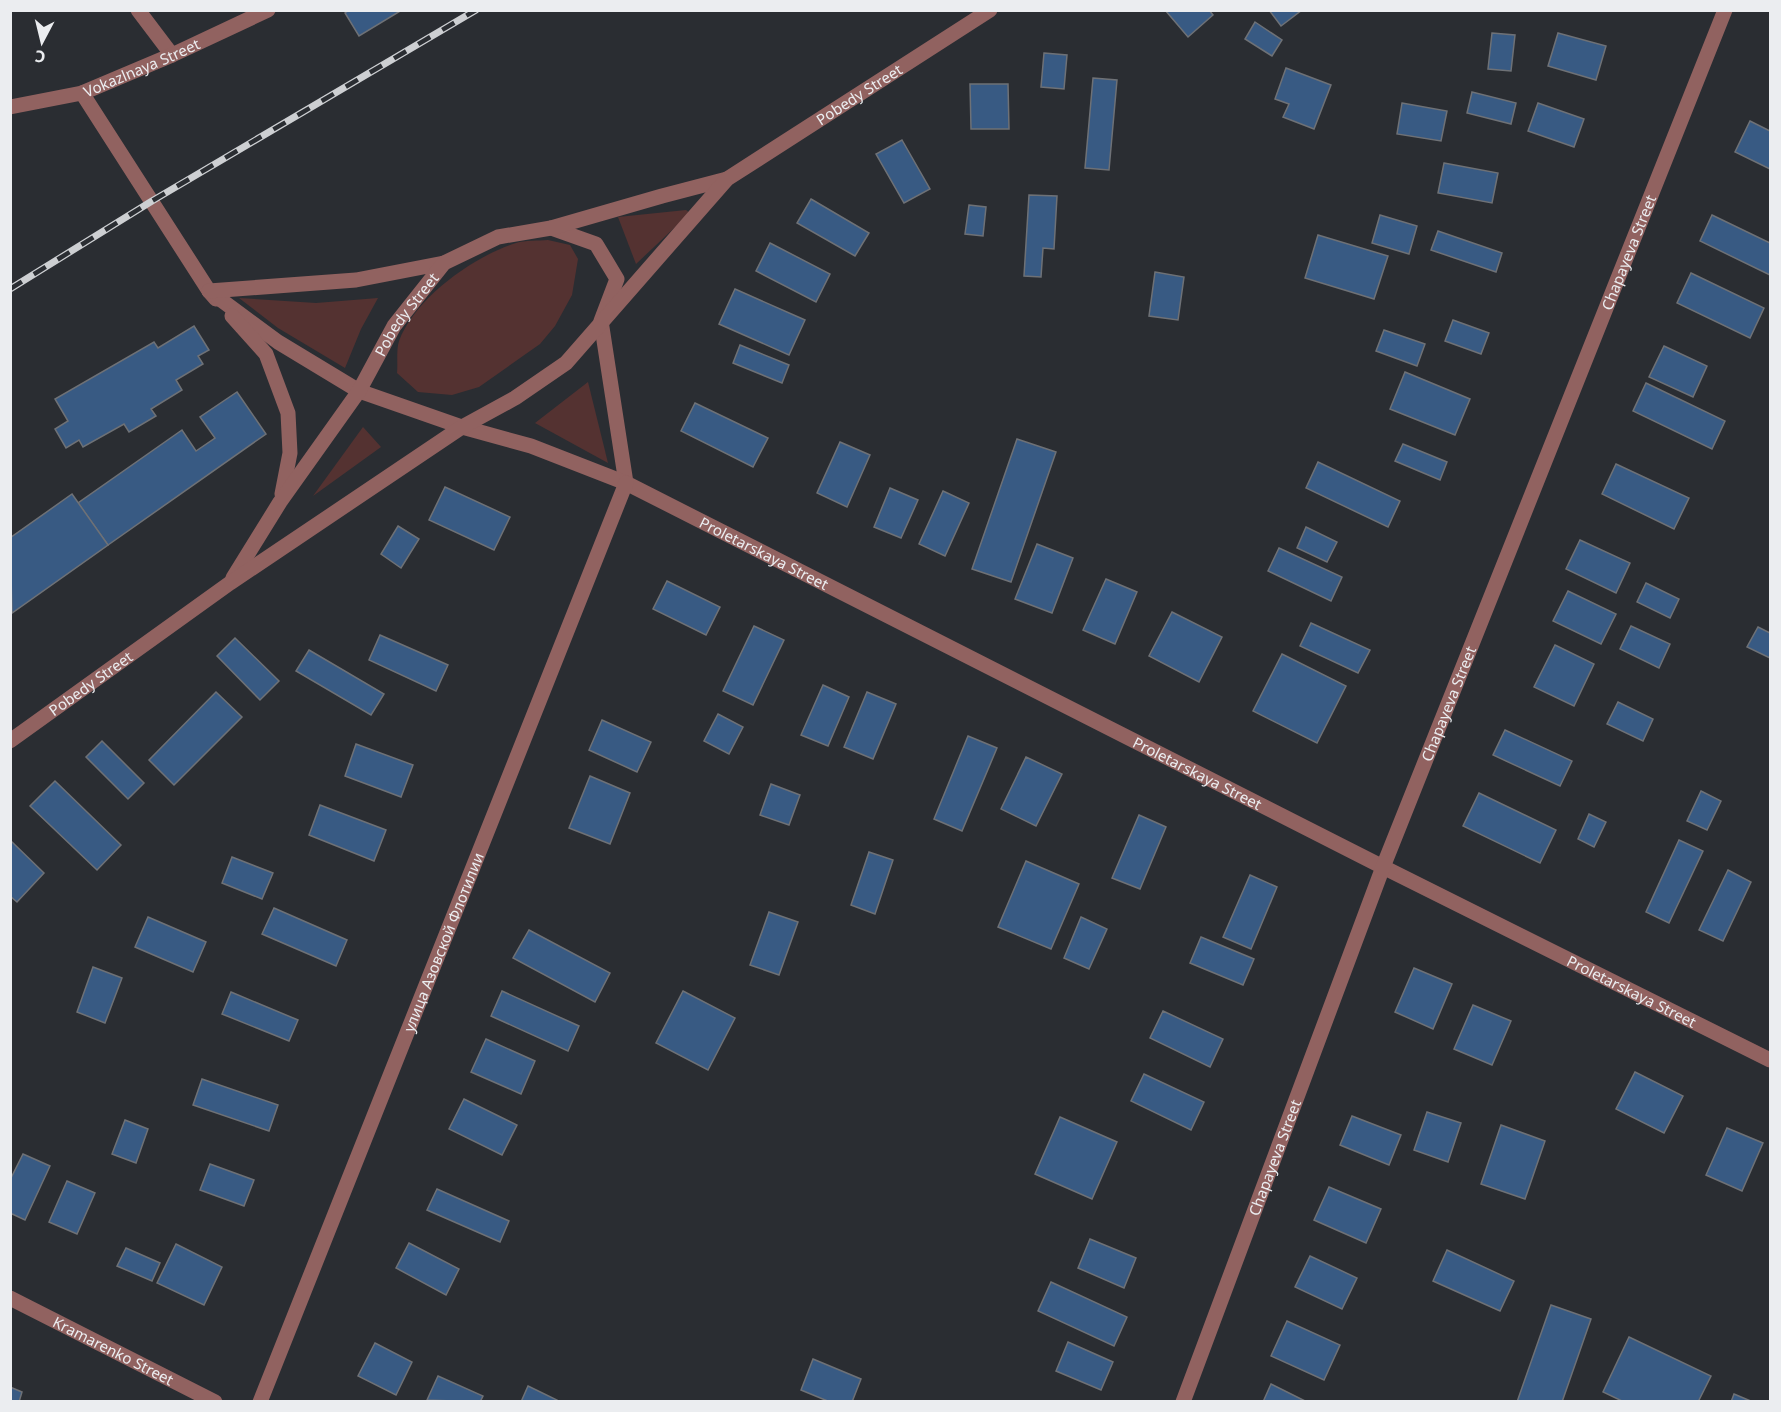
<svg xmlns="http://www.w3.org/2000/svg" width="1781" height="1412" font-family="'Noto Sans',sans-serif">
<rect width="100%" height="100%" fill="#2a2d32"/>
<g fill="#543231">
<path d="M686 210 690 213 636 264 618 217Z"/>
<path d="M548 240 570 245 578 259 572 295 555 326 540 344 479 387 452 395 418 392 397 373C398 364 396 350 399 341 415 298 474 256 516 243 525 240 538 241 548 240Z"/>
<path d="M239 298 316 303 378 298 361 329 345 368 278 328Z"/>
<path d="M588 382 608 463 535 423Z"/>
<path d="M363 427 381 447 313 496Z"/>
</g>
<g fill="#385a83" stroke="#6e7176" stroke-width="1.5">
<path d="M349 10H402L359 36 345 13Z"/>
<path d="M1165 10H1209L1213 15 1188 37Z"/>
<path d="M1269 10H1302L1281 26Z"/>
<path d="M1255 22 1282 40 1272 56 1245 39Z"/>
<path d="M1492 33 1515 35 1511 71 1488 69Z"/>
<path d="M1558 33 1606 46 1596 80 1548 66Z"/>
<path d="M1044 53 1067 55 1064 89 1041 87Z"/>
<path d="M1286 68 1331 85 1314 129 1283 117 1289 104 1275 99Z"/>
<path d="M1093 78 1117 80 1109 170 1085 168Z"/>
<path d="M970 84H1008L1009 129H971Z"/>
<path d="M1472 92 1516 103 1511 124 1467 113Z"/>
<path d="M1402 103 1447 111 1441 141 1397 134Z"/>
<path d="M1538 103 1584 119 1574 147 1528 131Z"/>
<path d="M1750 121 1770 131V169L1735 152Z"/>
<path d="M902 140 930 189 904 203 876 154Z"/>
<path d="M1444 163 1498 173 1492 203 1438 193Z"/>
<path d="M1029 195 1057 196 1054 249 1043 248 1041 277 1024 276Z"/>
<path d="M811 199 869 233 855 256 797 223Z"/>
<path d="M969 205 986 207 983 236 965 234Z"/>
<path d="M1380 215 1417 226 1409 254 1372 243Z"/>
<path d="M1712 215 1770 243V275L1700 241Z"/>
<path d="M1438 231 1502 253 1496 272 1431 250Z"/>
<path d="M1318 235 1388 256 1374 299 1305 278Z"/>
<path d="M770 243 830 274 816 302 756 271Z"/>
<path d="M1155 272 1184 277 1178 320 1149 316Z"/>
<path d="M1691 273 1764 308 1750 338 1677 303Z"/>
<path d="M735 289 805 320 789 355 719 324Z"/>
<path d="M1453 320 1489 333 1481 354 1445 341Z"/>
<path d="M194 326 209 350 198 356 203 364 176 380 182 390 151 409 156 416 129 432 124 424 83 447 79 440 66 448 55 429 68 421 55 399 154 342 158 348Z"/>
<path d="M1384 330 1425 344 1417 366 1376 351Z"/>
<path d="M740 345 789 365 782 383 733 363Z"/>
<path d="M1664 346 1707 366 1693 397 1649 377Z"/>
<path d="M1405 372 1470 399 1455 435 1390 409Z"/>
<path d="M1646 383 1725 421 1712 449 1633 411Z"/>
<path d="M237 392 266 434 108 545 78 503 182 430 196 451 215 438 200 417Z"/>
<path d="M695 403 768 438 753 467 681 431Z"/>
<path d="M1017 439 1056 452 1011 582 972 569Z"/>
<path d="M840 442 870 455 847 507 817 493Z"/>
<path d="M1403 444 1447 462 1440 480 1395 461Z"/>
<path d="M1318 462 1400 501 1388 527 1306 488Z"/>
<path d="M1616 464 1689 498 1674 529 1602 494Z"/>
<path d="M445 487 510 517 494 550 429 520Z"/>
<path d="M890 488 918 500 901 538 874 527Z"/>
<path d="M943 491 969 503 945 556 919 544Z"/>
<path d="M72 494 108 545 12 613 10 538Z"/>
<path d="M398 526 419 539 401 568 381 554Z"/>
<path d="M1306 527 1337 542 1327 562 1297 548Z"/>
<path d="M1580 540 1630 563 1616 593 1566 569Z"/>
<path d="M1037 544 1073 558 1052 613 1015 599Z"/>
<path d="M1279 548 1342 577 1331 601 1268 571Z"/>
<path d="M1106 579 1137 592 1115 644 1083 630Z"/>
<path d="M667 581 720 607 706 635 653 609Z"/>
<path d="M1646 583 1679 599 1670 618 1637 602Z"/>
<path d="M1568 591 1616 614 1601 644 1553 621Z"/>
<path d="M1172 612 1222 637 1199 682 1149 656Z"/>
<path d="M1311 623 1370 650 1358 673 1300 646Z"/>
<path d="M754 626 784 640 753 705 723 691Z"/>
<path d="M1631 626 1670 644 1659 668 1620 649Z"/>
<path d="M1758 627 1770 633V658L1747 647Z"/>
<path d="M380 635 448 665 436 691 369 660Z"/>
<path d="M235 638 279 681 260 700 217 656Z"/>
<path d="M1555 645 1594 664 1574 706 1534 687Z"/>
<path d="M309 650 384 694 371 715 296 671Z"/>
<path d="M1282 654 1346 686 1317 743 1253 711Z"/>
<path d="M823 685 849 697 828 746 801 735Z"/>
<path d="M216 692 242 717 174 785 149 760Z"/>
<path d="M867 692 896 704 873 759 844 747Z"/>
<path d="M1618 702 1653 719 1643 741 1607 724Z"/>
<path d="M718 714 743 727 729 754 704 741Z"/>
<path d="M602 720 651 742 637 772 589 750Z"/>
<path d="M1505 730 1572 761 1560 786 1493 755Z"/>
<path d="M968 736 997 748 962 831 934 819Z"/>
<path d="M102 741 144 783 128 799 86 757Z"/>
<path d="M356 744 413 765 401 797 345 776Z"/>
<path d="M1026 757 1062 774 1036 826 1001 809Z"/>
<path d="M590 776 630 793 610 844 569 828Z"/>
<path d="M55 781 121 845 97 870 30 806Z"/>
<path d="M771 784 800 795 789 825 760 815Z"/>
<path d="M1701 791 1721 801 1707 830 1687 821Z"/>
<path d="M1479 793 1556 830 1540 863 1463 826Z"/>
<path d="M320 805 386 830 374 861 309 835Z"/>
<path d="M1589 814 1606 822 1594 847 1578 839Z"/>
<path d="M1139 815 1166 827 1140 889 1112 878Z"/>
<path d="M10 840 44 873 17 902 10 896Z"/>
<path d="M1679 840 1703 851 1669 923 1646 912Z"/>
<path d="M869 852 893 860 875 914 851 905Z"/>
<path d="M232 857 273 873 262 899 222 883Z"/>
<path d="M1026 861 1079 884 1051 949 998 927Z"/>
<path d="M1728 870 1751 882 1723 941 1699 930Z"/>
<path d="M1250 875 1277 887 1251 949 1223 937Z"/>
<path d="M274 908 347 940 336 966 262 934Z"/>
<path d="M769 912 798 922 779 975 750 965Z"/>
<path d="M148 917 206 942 193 972 135 947Z"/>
<path d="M1081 917 1107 929 1089 969 1064 958Z"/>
<path d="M529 930 610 973 595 1002 513 958Z"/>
<path d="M1201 937 1254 959 1243 985 1190 963Z"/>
<path d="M93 967 122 978 105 1023 77 1012Z"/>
<path d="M1414 968 1452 984 1433 1029 1395 1012Z"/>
<path d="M502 991 579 1026 568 1051 491 1016Z"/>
<path d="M683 991 735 1018 708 1070 656 1043Z"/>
<path d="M231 992 298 1020 289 1041 222 1014Z"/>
<path d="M1473 1005 1511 1021 1492 1065 1454 1049Z"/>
<path d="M1163 1011 1223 1039 1210 1067 1150 1038Z"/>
<path d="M486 1039 535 1061 521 1094 471 1072Z"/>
<path d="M1635 1072 1683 1096 1664 1133 1616 1109Z"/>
<path d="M1144 1074 1204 1102 1191 1130 1131 1101Z"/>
<path d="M202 1079 278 1105 269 1131 193 1105Z"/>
<path d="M464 1099 517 1125 502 1155 449 1129Z"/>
<path d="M1427 1112 1461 1123 1448 1162 1414 1150Z"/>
<path d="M1352 1116 1401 1135 1389 1165 1340 1145Z"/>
<path d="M1060 1117 1117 1142 1092 1199 1035 1174Z"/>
<path d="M125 1120 148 1129 136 1163 112 1154Z"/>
<path d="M1501 1125 1545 1141 1525 1199 1481 1184Z"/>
<path d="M1727 1128 1763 1143 1742 1191 1706 1175Z"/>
<path d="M23 1154 50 1166 25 1220 10 1213V1180Z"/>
<path d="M210 1164 254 1180 244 1206 200 1190Z"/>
<path d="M67 1181 95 1193 77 1234 49 1222Z"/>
<path d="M1329 1187 1381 1209 1366 1243 1314 1220Z"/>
<path d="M437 1189 509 1221 500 1242 427 1210Z"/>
<path d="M1090 1239 1136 1258 1124 1288 1078 1268Z"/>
<path d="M409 1243 459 1269 446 1295 396 1268Z"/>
<path d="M176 1244 222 1267 204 1305 157 1283Z"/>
<path d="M126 1248 160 1263 152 1281 117 1266Z"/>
<path d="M1447 1250 1514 1281 1500 1311 1433 1281Z"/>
<path d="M1310 1256 1357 1278 1342 1309 1295 1287Z"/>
<path d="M1051 1282 1127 1317 1114 1346 1038 1311Z"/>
<path d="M1551 1305 1591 1319 1562 1402H1517Z"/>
<path d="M1287 1321 1340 1345 1324 1380 1271 1356Z"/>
<path d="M1629 1337 1711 1376 1698 1402H1624L1603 1392Z"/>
<path d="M1068 1342 1113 1362 1101 1390 1056 1371Z"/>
<path d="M375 1343 412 1362 396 1395 358 1376Z"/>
<path d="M813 1359 861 1379 852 1402H830L801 1390Z"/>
<path d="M438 1376 483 1396 480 1402 427 1400Z"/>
<path d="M1271 1384 1307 1402H1263Z"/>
<path d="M528 1386 557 1400 556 1402H521Z"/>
<path d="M10 1387 22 1392 19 1402H10Z"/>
<path d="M1734 1394 1753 1402H1731Z"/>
</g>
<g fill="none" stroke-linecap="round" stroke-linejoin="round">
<g stroke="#916260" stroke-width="15">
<path d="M138 10 172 55"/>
<path d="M82 93 209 291 216 299"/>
<path id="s1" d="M10 107 82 93 172 55 268 10"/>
<path d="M551 228 596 244 617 279 601 321 626 483"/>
<path id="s2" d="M209 291 278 342 359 391 462 427 531 446 626 483 1383 867 1770 1060"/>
<path d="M209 291 356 280 444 263"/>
<path d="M232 316 266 354 288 413 290 453 282 494"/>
<path id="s3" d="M233 578 280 502 359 391 394 326 444 263 498 237 551 228 662 196 727 179"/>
<path id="s4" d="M10 741 230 583 462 427 515 398 566 363 727 179 990 10"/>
<path id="s5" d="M10 1298 215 1402"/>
<path id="s6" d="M260 1402 626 483"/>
<path id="s7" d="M1183 1402 1383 867 1725 10"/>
</g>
<g stroke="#cdcfd2" stroke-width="7">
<path id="rail" d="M10 289 152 201 476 10"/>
</g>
<use href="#rail" stroke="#2a2d32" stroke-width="4.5" stroke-dasharray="14" stroke-linecap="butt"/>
</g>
<g text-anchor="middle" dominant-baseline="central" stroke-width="4.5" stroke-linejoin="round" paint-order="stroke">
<g font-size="15" fill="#ebedf0" stroke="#2a2d32">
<text stroke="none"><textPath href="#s1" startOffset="138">Vokazlnaya Street</textPath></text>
<text stroke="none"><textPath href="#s4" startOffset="1074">Pobedy Street</textPath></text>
<text stroke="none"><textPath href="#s7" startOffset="1233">Chapayeva Street</textPath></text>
<text stroke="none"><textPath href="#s3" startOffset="316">Pobedy Street</textPath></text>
<text stroke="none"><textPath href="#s2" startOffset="618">Proletarskaya Street</textPath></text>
<text stroke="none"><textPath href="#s4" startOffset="99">Pobedy Street</textPath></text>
<text stroke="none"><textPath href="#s7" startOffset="747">Chapayeva Street</textPath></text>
<text stroke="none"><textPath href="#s2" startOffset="1104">Proletarskaya Street</textPath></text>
<text stroke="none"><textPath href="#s6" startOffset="495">улица Азовской Флотилии</textPath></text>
<text stroke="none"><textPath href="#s2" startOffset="1590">Proletarskaya Street</textPath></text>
<text stroke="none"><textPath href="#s7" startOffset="261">Chapayeva Street</textPath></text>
<text stroke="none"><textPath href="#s5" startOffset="116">Kramarenko Street</textPath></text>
</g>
</g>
<rect width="1781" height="1412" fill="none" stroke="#ebedf0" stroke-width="24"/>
<g transform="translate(42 42) rotate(187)" stroke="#2a2d32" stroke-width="4.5" paint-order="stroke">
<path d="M0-4.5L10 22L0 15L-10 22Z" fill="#ebedf0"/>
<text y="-9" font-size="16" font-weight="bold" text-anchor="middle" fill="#ebedf0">С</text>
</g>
</svg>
